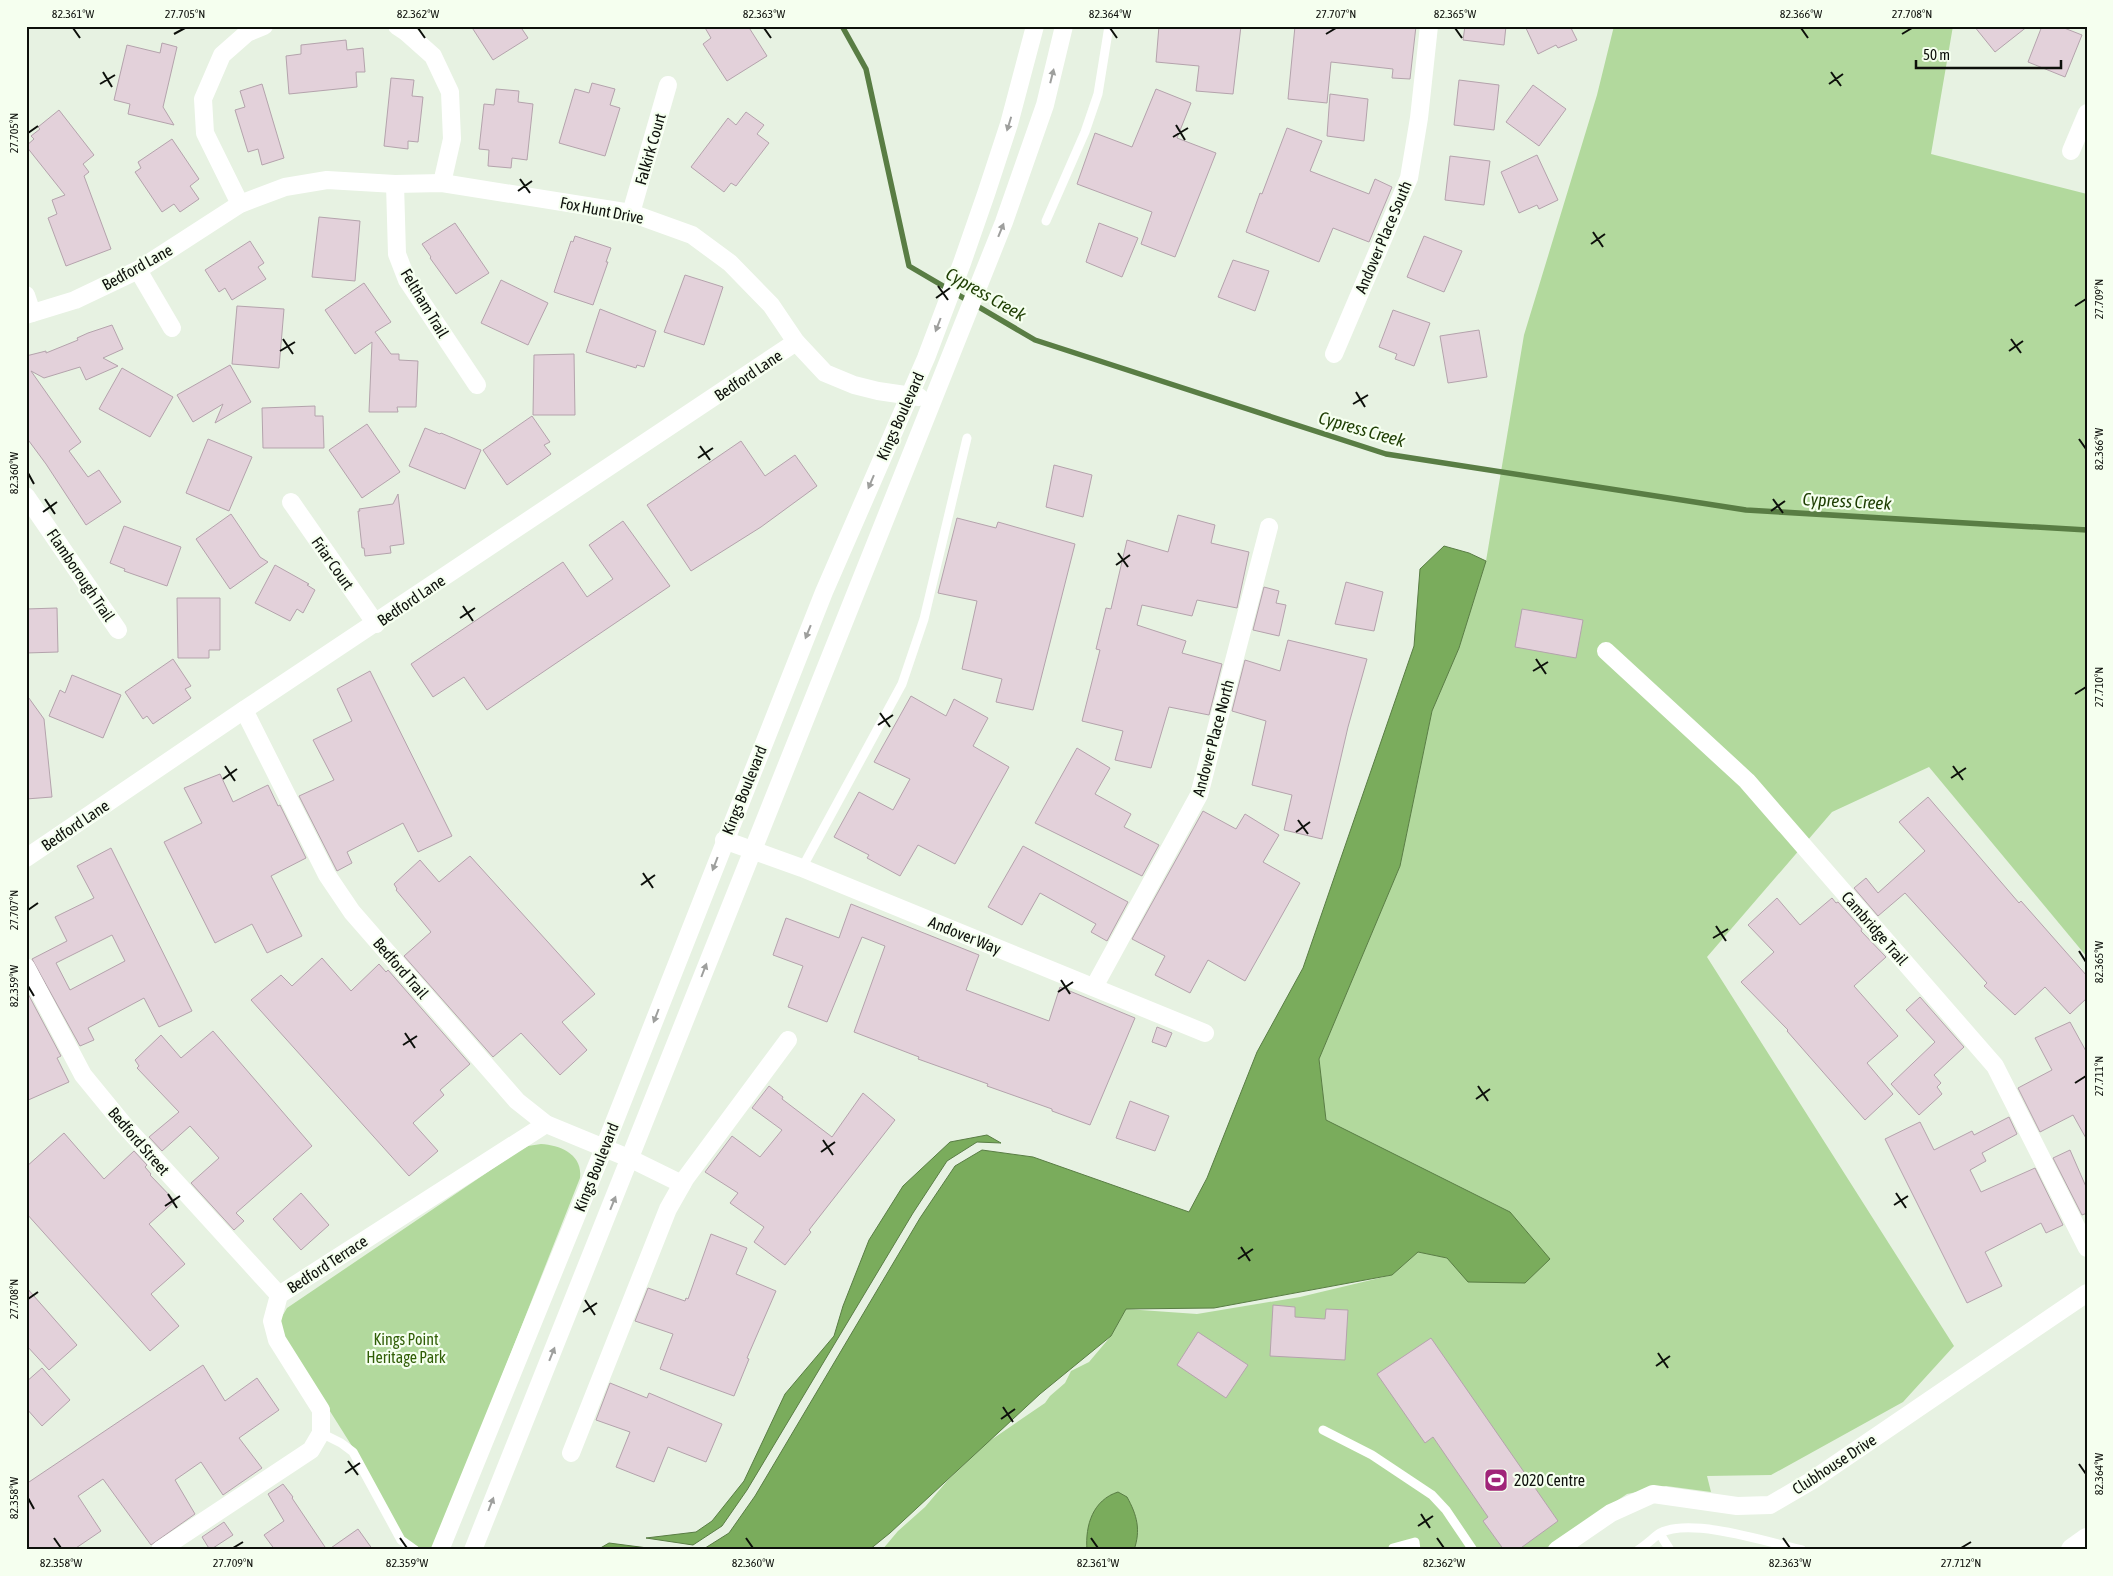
<svg xmlns="http://www.w3.org/2000/svg" width="2113" height="1576" font-family="'Asap Condensed',sans-serif">
<rect width="100%" height="100%" fill="#e7f2e2"/>
<g fill="#b2d99d">
<path d="M1614 26H1953L1931 154 2087 194V957L1929 767 1832 812 1707 957 1954 1346 1903 1402 1771 1475 1707 1476 1711 1492 1666 1486 1627 1494 1543 1550H882L898 1531 925 1507 947 1481 988 1442 1045 1403 1050 1396 1065 1383 1071 1371 1089 1362 1111 1336 1126 1309 1197 1314 1300 1297 1392 1275 1418 1252 1447 1258 1510 1212 1326 1121 1319 1059 1400 866 1432 711 1459 648 1486 561 1524 335 1597 95Z"/>
<path d="M541 1144C561 1145 583 1155 580 1178L433 1550 422 1549 405 1540 367 1470 282 1335 280 1320 287 1308 519 1151 528 1146Z"/>
</g>
<g fill="#7aac5c" stroke="#597d44">
<path d="M1444 546 1469 553 1486 561 1459 648 1432 711 1400 866 1319 1059 1326 1120 1510 1212 1550 1259 1525 1283 1468 1282 1447 1258 1418 1252 1392 1275 1214 1308 1126 1309 1111 1336 1040 1394 890 1533 869 1550H702L729 1533 755 1496 920 1218 955 1166 982 1150 1033 1157 1189 1212 1207 1178 1257 1052 1303 968 1414 646 1420 569Z"/>
<path d="M987 1135 1001 1143 977 1142 947 1161 913 1213 747 1490 722 1526 693 1545 646 1538 696 1532 712 1521 744 1481 785 1394 834 1336 843 1306 869 1240 903 1186 950 1142Z"/>
<path d="M1118 1492 1127 1497C1137 1515 1141 1530 1134 1550H1087C1085 1525 1093 1500 1118 1492Z"/>
<path d="M609 1543 663 1550H597Z"/>
</g>
<g fill="none" stroke-linecap="round" stroke-linejoin="round">
<path stroke="#597d44" stroke-width="5.5" d="M842 26 866 69 909 266 1035 340 1386 454 1746 510 2087 530"/>
</g>
<g fill="#e3d1da" stroke="#b4a3ac" fill-rule="evenodd">
<path d="M471 26H520L528 38 493 60Z"/>
<path d="M704 26H748L767 56 727 81 703 44 711 38Z"/>
<path d="M1159 26H1241L1233 94 1196 91 1199 66 1156 62Z"/>
<path d="M1295 26H1416L1410 79 1392 78 1393 69 1331 62 1327 103 1288 99Z"/>
<path d="M1465 26H1506L1504 45 1463 40Z"/>
<path d="M1525 26H1570L1577 40 1558 48 1556 45 1538 54Z"/>
<path d="M1974 26H2028L1995 52Z"/>
<path d="M2042 26H2059L2082 35 2065 77 2028 62Z"/>
<path d="M346 40 347 50 363 48 365 72H356L357 87 289 94 286 56 301 54V45Z"/>
<path d="M162 43 177 47 163 107 174 125 128 114 130 104 114 100 127 45 160 53Z"/>
<path d="M391 78 414 80 412 96 423 97 418 142 408 141V149L384 146Z"/>
<path d="M1459 80 1499 85 1494 130 1454 125Z"/>
<path d="M592 83 615 89 610 105 620 108 605 156 559 143 575 89 589 93Z"/>
<path d="M262 84 284 158 262 165 258 149 248 152 235 110 245 107 240 91Z"/>
<path d="M1533 85 1566 109 1539 146 1506 122Z"/>
<path d="M496 89 519 91 518 102 533 104 527 160 512 158 511 168 488 166 489 150 479 149 484 104 494 105Z"/>
<path d="M1156 89 1191 103 1177 138 1216 153 1175 257 1141 244 1152 212 1077 184 1095 133 1132 147Z"/>
<path d="M1330 94 1368 99 1364 141 1327 136Z"/>
<path d="M59 110 94 155 83 164 89 172 84 176 111 249 66 266 48 218 57 214 52 200 65 195 26 146 34 139 31 136 40 129 38 127Z"/>
<path d="M746 112 764 125 757 134 769 143 736 186 731 183 724 192 691 167 728 118 736 125Z"/>
<path d="M1287 128 1322 141 1310 171 1369 194 1375 179 1392 187 1369 242 1333 228 1319 262 1246 232 1260 193 1262 194Z"/>
<path d="M172 139 199 179 190 186 199 199 180 212 174 204 162 212 135 172 141 168 138 162Z"/>
<path d="M1537 155 1558 200 1539 209 1537 205 1519 213 1501 172Z"/>
<path d="M1450 156 1490 161 1484 205 1445 200Z"/>
<path d="M319 217 360 221 355 281 312 277Z"/>
<path d="M455 223 489 273 456 294 430 258 431 257 422 244Z"/>
<path d="M1099 223 1138 238 1122 277 1086 262Z"/>
<path d="M575 236 611 248 606 262H608L593 305 554 292 571 241 573 242Z"/>
<path d="M1424 236 1462 251 1444 292 1407 277Z"/>
<path d="M250 241 264 263 258 267 266 279 232 300 225 288 219 292 205 270Z"/>
<path d="M1233 260 1269 271 1255 311 1218 297Z"/>
<path d="M685 275 723 287 704 345 664 332Z"/>
<path d="M501 280 548 303 528 345 481 323Z"/>
<path d="M364 283 391 322 375 332 391 354H399V360L418 361 416 407H397L398 412H369L372 342 355 354 325 310Z"/>
<path d="M237 306 284 309 279 368 232 364Z"/>
<path d="M600 309 656 331 644 367 637 365 636 368 586 352Z"/>
<path d="M1393 310 1430 323 1414 366 1395 359 1397 354 1379 347Z"/>
<path d="M112 325 123 349 103 358 118 366 86 380 80 367 44 378 31 371 81 442 69 451 88 477 99 470 121 502 86 525 46 464 26 437V356L46 351V353L78 340 77 338 88 333Z"/>
<path d="M1479 330 1487 377 1448 383 1440 336Z"/>
<path d="M574 354 575 415H533L534 355Z"/>
<path d="M230 365 251 402 215 423 223 404 193 422 177 395Z"/>
<path d="M122 368 173 397 150 437 99 409Z"/>
<path d="M315 406V416H323L324 448H263L262 408Z"/>
<path d="M532 416 550 442 544 445 551 454 507 485 483 450Z"/>
<path d="M367 424 400 472 362 498 329 450Z"/>
<path d="M425 428 440 434 441 433 481 450 465 489 409 466Z"/>
<path d="M208 439 252 457 229 511 186 493Z"/>
<path d="M741 441 765 476 795 455 817 486 761 527 691 571 647 505Z"/>
<path d="M1054 465 1092 475 1083 517 1046 507Z"/>
<path d="M398 494 404 544 390 546 391 553 365 556 364 548H362L358 511H360L359 509 393 504Z"/>
<path d="M231 514 260 557 268 562 230 589 196 539Z"/>
<path d="M1178 515 1215 525 1211 543 1249 552 1237 608 1197 600 1192 616 1142 605 1137 625 1186 641 1182 653 1222 664 1209 715 1169 707 1151 768 1115 760 1123 731 1082 721 1100 650 1096 649 1106 608 1111 609 1127 540 1168 552Z"/>
<path d="M957 518 996 528 998 522 1075 544 1033 710 996 702 1002 679 962 669 977 601 938 593Z"/>
<path d="M623 521 670 586 487 710 464 677 433 697 411 664 563 562 587 597 613 579 589 545Z"/>
<path d="M124 526 181 547 167 586 124 571 125 569 110 563Z"/>
<path d="M275 565 309 584 307 585 315 590 303 613 297 609 290 621 255 603Z"/>
<path d="M1346 582 1383 592 1374 631 1335 624Z"/>
<path d="M1264 587 1279 591 1276 603 1286 605 1279 636 1253 630Z"/>
<path d="M177 598H220V650H209V658H178Z"/>
<path d="M57 608 58 652 26 653V609Z"/>
<path d="M1522 609 1583 620 1576 658 1515 647Z"/>
<path d="M1288 640 1367 659 1348 727 1322 839 1284 830 1292 795 1252 785 1266 721 1232 711 1245 660 1280 671Z"/>
<path d="M173 659 191 686 185 689 191 698 153 724 147 716 143 719 125 692Z"/>
<path d="M370 671 452 836 418 852 403 823 347 852 352 863 337 871 299 796 334 780 313 740 352 721 337 689Z"/>
<path d="M72 675 121 695 103 738 49 716 60 690 65 693Z"/>
<path d="M26 694 44 719 52 797 26 799Z"/>
<path d="M911 696 946 716 954 699 988 718 973 746 1009 767 955 864 918 845 900 876 867 858 869 855 834 837 859 792 893 810 910 779 874 762Z"/>
<path d="M1077 748 1110 768 1095 794 1131 814 1124 827 1159 845 1142 876 1035 823Z"/>
<path d="M220 774 233 802 268 785 278 806 280 805 306 858 271 876 302 936 267 953 252 924 215 943 164 842 202 823 184 788Z"/>
<path d="M1928 797 2019 903 2021 901 2087 976V998L2070 1014 2045 987 2015 1015 1984 986 1987 983 1905 893 1878 916 1854 888 1866 878 1878 893 1925 851 1899 822Z"/>
<path d="M1203 811 1236 829 1245 814 1279 835 1263 862 1300 883 1245 981 1208 960 1190 993 1155 975 1165 956 1132 939Z"/>
<path d="M1023 846 1128 902 1107 941 1091 932 1096 924 1040 893 1022 925 988 907Z"/>
<path d="M111 848 192 1011 159 1027 144 998 88 1028 94 1040 80 1046 32 959 67 941 55 917 94 898 77 866ZM112 935 125 961 70 990 56 963Z"/>
<path d="M470 856 595 994 562 1022 587 1050 560 1075 521 1033 493 1057 404 956 431 932 396 890 397 889 394 884 420 860 439 882Z"/>
<path d="M1777 898 1800 925 1832 898 1836 903 1838 902 1862 929 1861 931 1886 957 1854 986 1898 1036 1867 1063 1893 1094 1865 1120 1787 1031 1788 1030 1741 982 1774 952 1748 925Z"/>
<path d="M851 904 979 955 966 990 1049 1021 1060 987 1135 1018 1090 1125 1052 1111V1109L987 1086 988 1084 918 1059 919 1057 854 1032 885 946 862 937 827 1022 788 1007 803 966 773 955 786 918 839 938Z"/>
<path d="M322 958 351 991 379 964 386 972 388 970 470 1064 440 1090 444 1095 413 1123 438 1151 409 1176 251 1000 281 975 292 986Z"/>
<path d="M26 990 61 1056 57 1058 69 1082 26 1101Z"/>
<path d="M1920 997 1964 1047 1934 1075 1941 1083 1937 1087 1942 1094 1919 1115 1891 1084 1935 1042 1906 1010Z"/>
<path d="M2070 1022 2087 1053V1140L2073 1115 2040 1132 2018 1088 2052 1070 2035 1038Z"/>
<path d="M1157 1027 1172 1033 1166 1047 1152 1042Z"/>
<path d="M213 1031 312 1146 236 1213 244 1221 234 1230 191 1183 219 1158 190 1126 162 1151 149 1137 179 1112 137 1068 139 1066 135 1060 161 1035 181 1058Z"/>
<path d="M769 1086 783 1097 782 1099 832 1137 863 1093 895 1120 809 1230 811 1232 785 1265 754 1242 764 1227 730 1203 738 1193 705 1172 732 1136 760 1157 782 1130 752 1108Z"/>
<path d="M1130 1101 1169 1116 1155 1151 1116 1138Z"/>
<path d="M2009 1117 2017 1134 1982 1153 1986 1161 1970 1170 1981 1192 2035 1168 2063 1225 2046 1233 2041 1223 1985 1252 2002 1286 1967 1303 1885 1139 1920 1122 1934 1150 1972 1131 1974 1135Z"/>
<path d="M64 1133 104 1179 134 1151 147 1165 145 1167 151 1174 150 1175 175 1201 149 1224 185 1264 151 1294 179 1326 150 1351 26 1213V1167Z"/>
<path d="M2070 1150 2087 1189V1213L2082 1215 2053 1158Z"/>
<path d="M301 1193 329 1225 301 1250 273 1219Z"/>
<path d="M711 1234 747 1248 736 1274 776 1291 747 1358 749 1359 734 1396 660 1369 673 1334 635 1321 648 1288 685 1301 686 1298 688 1299Z"/>
<path d="M26 1287 77 1345 49 1370 26 1345Z"/>
<path d="M1273 1305 1295 1307V1317L1325 1319 1326 1309 1348 1310 1345 1360 1270 1356Z"/>
<path d="M1198 1332 1248 1365 1226 1398 1177 1365Z"/>
<path d="M1431 1338 1558 1521 1518 1550H1504L1483 1521 1488 1517 1433 1437 1425 1443 1377 1374Z"/>
<path d="M203 1365 225 1401 257 1378 279 1410 239 1438 262 1468 223 1495 201 1462 175 1480 195 1514 151 1545 103 1479 78 1496 101 1531 73 1550H26V1484Z"/>
<path d="M42 1368 70 1400 42 1426 26 1408V1382Z"/>
<path d="M610 1383 647 1398 649 1393 722 1424 706 1462 668 1447 654 1482 616 1467 630 1432 596 1420Z"/>
<path d="M283 1484 293 1497 292 1498 327 1550H275L264 1535 284 1521 268 1494Z"/>
<path d="M224 1522 233 1535 210 1550 202 1537Z"/>
<path d="M358 1529 373 1550H328Z"/>
</g>
<g fill="none" stroke-linecap="round" stroke-linejoin="round">
<g stroke="#fff" stroke-width="9">
<path d="M1046 221 1085 132 1098 94 1109 26"/>
<path d="M802 868 902 684 924 619 967 438"/>
<path d="M1323 1430 1372 1455 1432 1495 1446 1510 1473 1550"/>
<path d="M321 1433 341 1443 353 1452 401 1540 415 1550"/>
<path d="M1660 1534 1670 1550"/>
<path d="M1393 1550V1548L1415 1542 1416 1550"/>
<path d="M1638 1550C1646 1545 1653 1538 1660 1533 1691 1517 1768 1542 1802 1550"/>
</g>
<g stroke="#fff" stroke-width="18">
<path d="M397 26 406 32 433 56 450 92 452 139 442 183"/>
<path d="M2071 151 2087 113"/>
<path d="M395 184 397 254 407 280 477 385"/>
<path d="M240 204 205 133 203 99 222 55 247 33 264 26"/>
<path d="M631 213 668 85"/>
<path d="M138 270 172 328"/>
<path d="M26 295 32 313"/>
<path d="M26 315 75 300 138 270 240 204 285 187 327 180 395 184 442 183 631 213 692 235 730 263 771 305 796 342 825 373 854 385 878 391 919 397"/>
<path d="M1334 354 1409 178 1419 118 1429 26"/>
<path d="M26 496 118 630"/>
<path d="M291 502 376 624"/>
<path d="M1606 651 1747 781 1995 1066 2087 1248"/>
<path d="M244 710 327 875 352 912 517 1101 546 1124 631 1159 682 1184"/>
<path d="M724 840 802 868 1205 1033"/>
<path d="M26 858 244 710 796 342"/>
<path d="M26 967 83 1075 124 1125 279 1295"/>
<path d="M1094 987 1199 795 1269 527"/>
<path d="M571 1453 668 1209 685 1179 788 1040"/>
<path d="M160 1550 311 1450 321 1433V1410L277 1340 272 1321 279 1295 546 1124"/>
<path d="M440 1550 604 1148 824 592 926 358 962 263 986 194 1009 124 1035 26"/>
<path d="M473 1550 1004 222 1045 105 1064 26"/>
<path d="M1557 1550 1611 1513 1653 1494 1737 1506 1770 1505 1811 1481 2087 1293"/>
</g>
<path stroke="#fff" stroke-width="24" d="M2073 1550 2087 1540"/>
</g>
<defs><path id="oneway-solid" d="M-6-.8H1V-3.2L6.5 0L1 3.2V.8H-6Z" transform="scale(1.25)"/></defs>
<g fill="#9e9f9d">
<use href="#oneway-solid" transform="translate(1052 76) rotate(-76)"/>
<use href="#oneway-solid" transform="translate(1009 124) rotate(107)"/>
<use href="#oneway-solid" transform="translate(1001 230) rotate(-68)"/>
<use href="#oneway-solid" transform="translate(938 325) rotate(111)"/>
<use href="#oneway-solid" transform="translate(871 482) rotate(113)"/>
<use href="#oneway-solid" transform="translate(808 632) rotate(112)"/>
<use href="#oneway-solid" transform="translate(715 864) rotate(111)"/>
<use href="#oneway-solid" transform="translate(704 970) rotate(-69)"/>
<use href="#oneway-solid" transform="translate(656 1016) rotate(111)"/>
<use href="#oneway-solid" transform="translate(613 1203) rotate(-68)"/>
<use href="#oneway-solid" transform="translate(552 1354) rotate(-68)"/>
<use href="#oneway-solid" transform="translate(491 1504) rotate(-69)"/>
</g>
<path fill="none" stroke="#0d100b" stroke-width="2" d="M73 28 80 38M418 28 425 38M764 28 771 38M1110 28 1117 38M1455 28 1462 38M1801 28 1808 38M174 34 185 28M1326 34 1336 28M1902 34 1912 28M103 72 112 87M1831 72 1841 86M100 84 115 75M1829 84 1843 74M1176 125 1185 140M28 133 38 126M1173 137 1188 128M520 179 530 193M518 191 532 181M1593 232 1603 247M1591 244 1605 234M938 286 948 300M936 298 950 288M2075 306 2086 299M283 339 293 354M2011 339 2021 353M280 351 295 342M2009 351 2023 341M1356 392 1365 407M1353 404 1368 395M2079 439 2086 449M700 446 710 460M698 458 713 448M28 473 34 484M45 499 55 514M1773 499 1783 513M1771 511 1785 501M43 512 57 502M1118 553 1128 567M1116 565 1130 555M463 606 473 621M460 618 475 608M1536 659 1546 674M1533 671 1548 662M2075 694 2086 687M880 713 890 727M878 725 893 715M225 766 235 781M1953 766 1963 780M1951 778 1966 768M223 779 237 769M1298 820 1308 834M1296 832 1310 822M643 873 653 888M641 885 655 875M28 910 38 903M1716 926 1726 941M1713 938 1728 929M2079 951 2086 962M1061 980 1070 994M28 986 34 996M1058 992 1073 982M405 1033 415 1048M403 1045 417 1036M2075 1083 2086 1076M1478 1086 1488 1101M1476 1099 1490 1089M823 1140 833 1155M821 1152 835 1142M1896 1193 1906 1208M168 1194 177 1208M1894 1205 1908 1196M165 1206 180 1196M1241 1247 1250 1261M1238 1259 1253 1249M28 1299 38 1292M585 1300 595 1315M583 1312 597 1303M1658 1353 1668 1368M1656 1366 1670 1356M1003 1407 1013 1422M1001 1419 1015 1409M348 1461 358 1475M2079 1464 2086 1474M345 1473 360 1463M28 1498 34 1509M1421 1514 1430 1528M1418 1526 1433 1516M54 1538 61 1548M400 1538 407 1548M746 1538 753 1548M1091 1538 1098 1548M1437 1538 1444 1548M1783 1538 1790 1548M233 1548 243 1542M1961 1548 1971 1542"/>
<defs>
<g id="stadium-square" transform="scale(1.25)"><rect x="-9" y="-9" width="18" height="18" rx="4" fill="#a02479" stroke="#f5ffef"/><path d="M0-5a6.5 5 0 1 0 0 10a6.5 5 0 1 0 0-10ZM-3.5-1.8h7v3.6h-7Z" fill="#fff"/></g>
</defs>
<g fill-rule="evenodd">
<use href="#stadium-square" x="1496" y="1480"/>
</g>
<g text-anchor="middle" dominant-baseline="central" stroke-width="4.5" stroke-linejoin="round" paint-order="stroke">
<g font-size="16" fill="#0d100b" stroke="#f5ffef">
<text transform="translate(650 149) rotate(-74)">Falkirk Court</text>
<text transform="translate(602 210) rotate(11)">Fox Hunt Drive</text>
<text transform="translate(1383 237) rotate(-67)">Andover Place South</text>
<text transform="translate(137 267) rotate(-29)">Bedford Lane</text>
<text transform="translate(425 303) rotate(59)">Feltham Trail</text>
<text transform="translate(748 375) rotate(-34)">Bedford Lane</text>
<text transform="translate(900 416) rotate(-66)">Kings Boulevard</text>
<text transform="translate(333 563) rotate(55)">Friar Court</text>
<text transform="translate(81 575) rotate(56)">Flamborough Trail</text>
<text transform="translate(411 600) rotate(-34)">Bedford Lane</text>
<text transform="translate(1213 738) rotate(-75)">Andover Place North</text>
<text transform="translate(744 790) rotate(-68)">Kings Boulevard</text>
<text transform="translate(75 825) rotate(-34)">Bedford Lane</text>
<text transform="translate(1875 928) rotate(49)">Cambridge Trail</text>
<text transform="translate(965 935) rotate(22)">Andover Way</text>
<text transform="translate(401 968) rotate(49)">Bedford Trail</text>
<text transform="translate(139 1141) rotate(49)">Bedford Street</text>
<text transform="translate(596 1167) rotate(-68)">Kings Boulevard</text>
<text transform="translate(327 1264) rotate(-33)">Bedford Terrace</text>
<text transform="translate(1834 1464) rotate(-33)">Clubhouse Drive</text>
</g>
<g font-size="16" fill="#305e06" stroke="#f5ffef">
<text x="406" y="1339">Kings Point<tspan x="406" dy="18">Heritage Park</tspan></text>
</g>
<g font-size="16" fill="#0d100b" stroke="#f5ffef" text-anchor="start">
<text x="1514" y="1480">2020 Centre</text>
</g>
<g font-size="18" font-style="italic" fill="#1d3d02" stroke="#f5ffef">
<text transform="translate(986 294) rotate(30)">Cypress Creek</text>
<text transform="translate(1362 429) rotate(16)">Cypress Creek</text>
<text transform="translate(1847 501) rotate(3)">Cypress Creek</text>
</g>
</g>
<rect width="2113" height="1576" fill="none" stroke="#f5ffef" stroke-width="55"/>
<path d="M1916 60v8h145v-8" fill="none" stroke="#0d100b" stroke-width="2.5"/>
<text x="1923" y="60" font-size="15" fill="#0d100b" stroke="#f5ffef" stroke-width="4" paint-order="stroke">50 m</text>
<rect x="28" y="28" width="2058" height="1520" fill="none" stroke="#0d100b" stroke-width="2"/>
<g font-size="12" text-anchor="middle" fill="#0d100b">
<text x="73" y="18">82.361°W</text>
<text x="185" y="18">27.705°N</text>
<text x="418" y="18">82.362°W</text>
<text x="764" y="18">82.363°W</text>
<text x="1110" y="18">82.364°W</text>
<text x="1336" y="18">27.707°N</text>
<text x="1455" y="18">82.365°W</text>
<text x="1801" y="18">82.366°W</text>
<text x="1912" y="18">27.708°N</text>
<text transform="translate(14 133) rotate(-90)" y="4">27.705°N</text>
<text transform="translate(2099 299) rotate(-90)" y="4">27.709°N</text>
<text transform="translate(2099 449) rotate(-90)" y="4">82.366°W</text>
<text transform="translate(14 473) rotate(-90)" y="4">82.360°W</text>
<text transform="translate(2099 687) rotate(-90)" y="4">27.710°N</text>
<text transform="translate(14 910) rotate(-90)" y="4">27.707°N</text>
<text transform="translate(2099 962) rotate(-90)" y="4">82.365°W</text>
<text transform="translate(14 986) rotate(-90)" y="4">82.359°W</text>
<text transform="translate(2099 1076) rotate(-90)" y="4">27.711°N</text>
<text transform="translate(14 1299) rotate(-90)" y="4">27.708°N</text>
<text transform="translate(2099 1474) rotate(-90)" y="4">82.364°W</text>
<text transform="translate(14 1498) rotate(-90)" y="4">82.358°W</text>
<text x="61" y="1567">82.358°W</text>
<text x="233" y="1567">27.709°N</text>
<text x="407" y="1567">82.359°W</text>
<text x="753" y="1567">82.360°W</text>
<text x="1098" y="1567">82.361°W</text>
<text x="1444" y="1567">82.362°W</text>
<text x="1790" y="1567">82.363°W</text>
<text x="1961" y="1567">27.712°N</text>
</g>
</svg>
